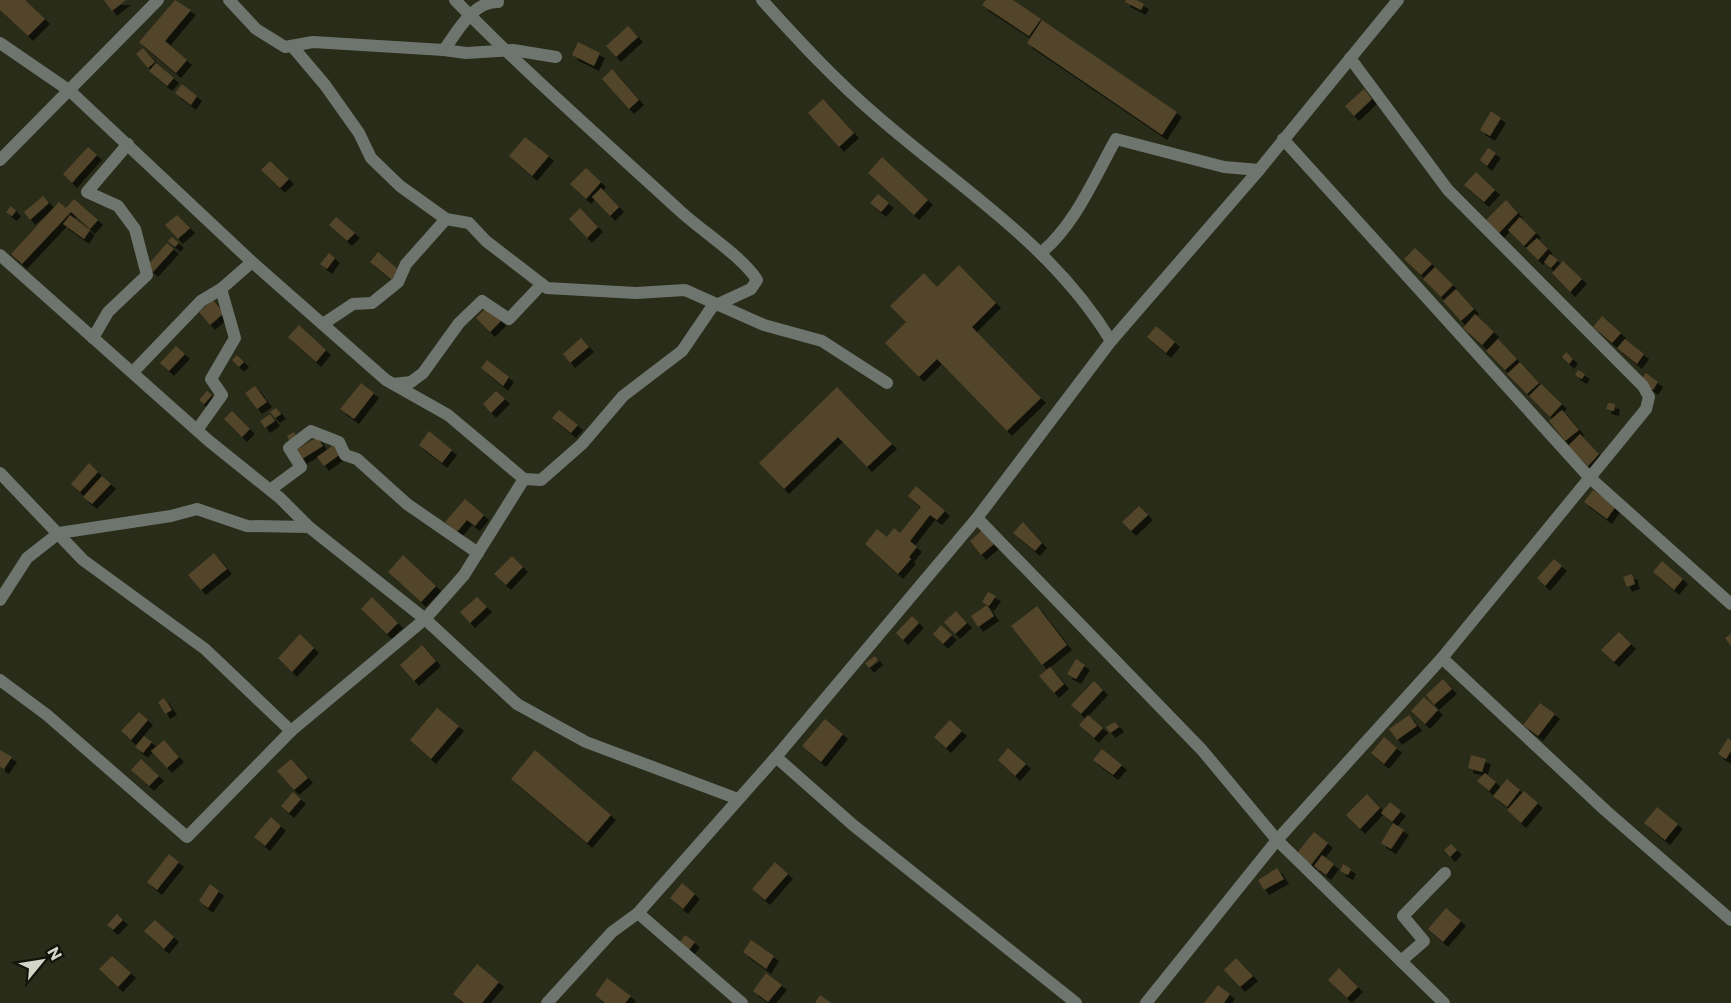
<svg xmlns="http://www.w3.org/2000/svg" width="1731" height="1003" font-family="Commissioner,sans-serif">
<defs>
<filter id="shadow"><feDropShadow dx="5" dy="5" stdDeviation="0" flood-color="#0009"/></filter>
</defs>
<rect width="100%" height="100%" fill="#292c18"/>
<g fill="#52442a" filter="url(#shadow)">
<path d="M0 0H25L45 19 28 36 0 10Z"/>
<path d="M104 0H126L112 11Z"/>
<path d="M175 0 191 10 165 41 187 60 176 73 139 42Z"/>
<path d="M986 0H1013L1041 19 1029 36 982 5Z"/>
<path d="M1126 0H1136L1144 4 1141 10 1125 2Z"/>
<path d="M1042 20 1177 112 1162 135 1027 43Z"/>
<path d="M628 26 638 37 616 57 606 46Z"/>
<path d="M578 42 600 53 594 66 572 55Z"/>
<path d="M143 48 155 62 148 68 136 54Z"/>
<path d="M156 63 174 78 167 86 149 71Z"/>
<path d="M612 69 639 100 629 109 602 79Z"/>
<path d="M182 84 197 96 191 105 175 93Z"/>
<path d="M1364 89 1372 99 1354 116 1345 106Z"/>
<path d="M823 99 854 133 839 147 808 113Z"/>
<path d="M1491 111 1501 118 1490 136 1480 130Z"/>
<path d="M525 137 549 156 532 176 509 156Z"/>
<path d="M88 147 97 155 72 183 63 174Z"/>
<path d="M1488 148 1496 153 1487 166 1480 160Z"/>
<path d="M882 157 928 200 914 215 868 173Z"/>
<path d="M270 161 289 179 280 188 261 170Z"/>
<path d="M586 168 601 182 586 199 570 184Z"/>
<path d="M1476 172 1495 190 1484 202 1464 185Z"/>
<path d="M601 188 619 207 610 216 592 197Z"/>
<path d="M878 194 889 203 881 212 870 203Z"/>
<path d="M43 196 49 203 30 220 24 212Z"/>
<path d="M74 199 98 220 90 229 71 212 22 264 11 254 59 202 66 208Z"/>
<path d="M1506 200 1518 213 1499 233 1486 220Z"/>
<path d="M11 206 16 211 12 216 6 212Z"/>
<path d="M580 208 598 227 587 238 569 219Z"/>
<path d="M70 215 90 230 84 239 63 224Z"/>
<path d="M177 215 190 228 178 239 165 225Z"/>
<path d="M336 217 355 233 347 241 329 225Z"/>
<path d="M1520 217 1536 233 1524 246 1508 230Z"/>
<path d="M172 237 179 243 175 247 168 241Z"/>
<path d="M1537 238 1548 249 1538 260 1526 248Z"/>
<path d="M167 243 174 249 153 272 147 266Z"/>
<path d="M1415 248 1432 264 1421 275 1404 259Z"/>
<path d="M378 252 400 271 392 280 370 262Z"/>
<path d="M329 253 335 258 327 269 320 264Z"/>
<path d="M1550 254 1558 260 1551 268 1544 262Z"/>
<path d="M1563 261 1582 279 1570 292 1552 273Z"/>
<path d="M959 265 996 303 972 327 1041 398 1007 431 937 359 919 377 885 343 906 322 890 306 924 273 937 287Z"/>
<path d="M1435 267 1453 285 1441 297 1423 279Z"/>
<path d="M1456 289 1474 309 1461 321 1443 301Z"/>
<path d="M213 300 224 313 210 325 199 312Z"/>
<path d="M487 307 501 321 490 332 476 318Z"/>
<path d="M1475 314 1494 332 1482 345 1463 328Z"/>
<path d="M1602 316 1621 333 1612 343 1593 327Z"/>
<path d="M299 325 326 350 316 362 288 337Z"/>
<path d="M1156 326 1175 342 1166 353 1147 337Z"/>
<path d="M581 338 589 347 570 363 563 354Z"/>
<path d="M1498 339 1517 359 1505 370 1486 351Z"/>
<path d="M1625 339 1644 354 1637 364 1617 348Z"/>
<path d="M176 346 185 354 169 371 160 363Z"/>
<path d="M1566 352 1573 359 1569 364 1562 357Z"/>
<path d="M237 355 244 362 239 367 232 360Z"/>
<path d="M487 360 509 377 503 386 481 368Z"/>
<path d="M1520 362 1539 383 1527 394 1507 374Z"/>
<path d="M1578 370 1585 374 1582 379 1575 375Z"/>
<path d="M1646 373 1658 382 1653 390 1640 380Z"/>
<path d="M361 383 374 393 354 419 340 409Z"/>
<path d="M1541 384 1562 404 1550 417 1529 396Z"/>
<path d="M255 386 267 402 257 409 245 393Z"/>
<path d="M837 387 892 444 867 467 838 437 784 489 759 463Z"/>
<path d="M207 391 212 395 204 404 199 400Z"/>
<path d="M496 391 505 399 491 413 483 404Z"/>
<path d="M1608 403 1615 404 1614 411 1606 409Z"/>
<path d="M276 408 281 414 275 418 270 412Z"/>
<path d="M559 410 578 425 571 433 552 418Z"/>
<path d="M1562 410 1579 430 1565 441 1549 421Z"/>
<path d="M232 411 250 429 242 437 224 419Z"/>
<path d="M270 414 275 421 265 428 260 421Z"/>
<path d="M429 431 452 450 442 463 419 445Z"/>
<path d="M294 432 297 438 290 442 287 436Z"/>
<path d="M1580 434 1599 454 1588 466 1568 446Z"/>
<path d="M317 437 323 446 302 459 296 450Z"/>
<path d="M335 444 342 453 324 466 317 457Z"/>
<path d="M89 463 98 472 80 492 71 484Z"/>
<path d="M102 476 111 484 92 504 83 497Z"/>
<path d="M916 486 945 511 937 520 930 515 910 541 917 547 909 557 911 559 898 574 865 544 877 529 887 537 894 528 900 533 921 507 908 496Z"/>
<path d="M1593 490 1616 506 1607 519 1584 502Z"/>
<path d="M465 499 484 515 475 526 467 520 457 532 445 522Z"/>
<path d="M1139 506 1148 515 1131 531 1122 522Z"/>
<path d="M1023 522 1042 543 1035 551 1013 533Z"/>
<path d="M982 530 994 544 981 555 970 541Z"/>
<path d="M214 553 227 569 201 590 188 575Z"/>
<path d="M403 555 436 586 421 602 388 572Z"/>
<path d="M512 556 523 567 506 585 494 574Z"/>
<path d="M1554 559 1562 566 1545 586 1537 578Z"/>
<path d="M1662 561 1683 579 1674 590 1653 572Z"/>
<path d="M1632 574 1635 584 1627 587 1623 577Z"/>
<path d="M988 592 996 596 989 606 982 602Z"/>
<path d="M372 597 398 623 387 634 361 609Z"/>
<path d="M477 597 487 607 470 623 460 612Z"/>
<path d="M987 605 994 616 978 627 971 616Z"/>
<path d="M1037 606 1067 645 1042 665 1011 626Z"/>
<path d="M956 611 967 623 955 634 944 622Z"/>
<path d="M912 616 919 623 903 640 896 633Z"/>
<path d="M941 625 952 635 943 644 933 634Z"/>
<path d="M1619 632 1631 644 1614 662 1601 650Z"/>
<path d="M300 634 314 648 292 672 278 658Z"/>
<path d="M1731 634V646L1725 638Z"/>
<path d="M422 645 436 661 414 681 400 665Z"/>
<path d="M875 656 878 660 869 668 865 663Z"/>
<path d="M1076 659 1085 665 1076 679 1067 674Z"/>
<path d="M1050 667 1064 684 1054 693 1039 676Z"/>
<path d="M1443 679 1452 689 1434 705 1426 695Z"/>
<path d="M1094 681 1103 690 1081 714 1071 705Z"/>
<path d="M1424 697 1438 710 1425 724 1411 711Z"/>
<path d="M164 698 172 710 165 714 158 702Z"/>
<path d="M1540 703 1555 714 1538 736 1523 725Z"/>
<path d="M437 708 459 726 431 759 410 740Z"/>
<path d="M139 712 148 720 131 740 121 731Z"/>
<path d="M1088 715 1103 728 1094 738 1079 725Z"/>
<path d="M1409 715 1417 726 1397 740 1389 729Z"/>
<path d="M825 719 843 734 821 762 802 746Z"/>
<path d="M950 720 962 731 946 748 934 737Z"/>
<path d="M1115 722 1119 727 1110 733 1106 727Z"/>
<path d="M144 736 152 742 143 753 135 747Z"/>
<path d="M1384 737 1397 748 1384 764 1371 753Z"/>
<path d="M1728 738 1731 741V751L1726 759 1718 754Z"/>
<path d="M164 740 179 757 167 768 151 751Z"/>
<path d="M1008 748 1026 764 1015 776 998 760Z"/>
<path d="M1102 749 1122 765 1113 775 1093 760Z"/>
<path d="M0 750 12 757 4 769 0 767Z"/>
<path d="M535 750 611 815 587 843 511 779Z"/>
<path d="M1471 755 1486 759 1482 772 1468 768Z"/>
<path d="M141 759 159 776 149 786 131 770Z"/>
<path d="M291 759 308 778 294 790 277 771Z"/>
<path d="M1485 773 1496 782 1489 791 1477 781Z"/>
<path d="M1507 779 1520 790 1507 807 1493 796Z"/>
<path d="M1524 791 1538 803 1521 823 1507 810Z"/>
<path d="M293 792 301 799 289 813 281 806Z"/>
<path d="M1367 794 1380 808 1360 829 1346 815Z"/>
<path d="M1390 802 1401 811 1392 822 1381 813Z"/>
<path d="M1657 807 1678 824 1665 840 1644 823Z"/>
<path d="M271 817 281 826 265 846 254 837Z"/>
<path d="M1393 823 1404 830 1391 849 1381 843Z"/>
<path d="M1314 832 1328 843 1311 865 1297 853Z"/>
<path d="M1451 844 1457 850 1450 857 1444 850Z"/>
<path d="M169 854 179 862 157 890 147 882Z"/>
<path d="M1322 855 1334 864 1326 875 1314 866Z"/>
<path d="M775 862 788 874 765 900 752 889Z"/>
<path d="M1343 864 1351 869 1348 875 1340 871Z"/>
<path d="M1277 868 1284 879 1264 890 1258 880Z"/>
<path d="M682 883 695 894 683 909 670 898Z"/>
<path d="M210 884 219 891 208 908 199 901Z"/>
<path d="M1446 908 1461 921 1443 942 1428 929Z"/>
<path d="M117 914 123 920 113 930 107 925Z"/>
<path d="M155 920 174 937 164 949 144 931Z"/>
<path d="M685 935 695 942 689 950 680 942Z"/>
<path d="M751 940 774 956 766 969 743 952Z"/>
<path d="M112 956 131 973 118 987 99 969Z"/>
<path d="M1236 958 1253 976 1240 987 1224 970Z"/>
<path d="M477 964 499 982 482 1003H464L453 994Z"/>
<path d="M1339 968 1358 987 1347 998 1328 980Z"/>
<path d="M766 973 782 985 768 1002 753 991Z"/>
<path d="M607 978 631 996 625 1003H605L595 995Z"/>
<path d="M1218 985 1230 994 1224 1003H1204Z"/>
<path d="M820 995 831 1003H815Z"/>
</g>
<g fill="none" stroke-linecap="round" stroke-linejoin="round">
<g stroke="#6d756e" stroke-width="12">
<path d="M229 0 256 29 285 47 313 42 444 50C457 32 473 1 498 2"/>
<path d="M762 0C799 41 835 80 877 116 961 189 1052 244 1111 341"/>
<path d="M0 43 70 91 252 262 386 380 448 415 524 479"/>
<path d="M292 46 325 85 359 133 371 158 400 186 446 219 469 223 486 241 547 288 636 293 685 290 764 325 822 341 887 383"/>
<path d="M444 50 466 53 513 50 556 57"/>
<path d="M1283 139 1589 477 1731 604"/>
<path d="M0 160 158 0"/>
<path d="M1042 252C1076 223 1094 178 1116 139L1224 167 1259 170"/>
<path d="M0 255 209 441 280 498 309 527 425 619 517 704 586 742 738 799"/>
<path d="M323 324 353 304 372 303 398 282 406 264 446 219"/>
<path d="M93 338 108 312 147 275 135 229 118 206 87 192 128 144"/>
<path d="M133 372 201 301 221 289 252 262"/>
<path d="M394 384 411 382 423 373 459 323 482 301 509 319 542 284"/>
<path d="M197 430 222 395 211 379 235 338 221 289"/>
<path d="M0 473 83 560 205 649 291 731"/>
<path d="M270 490 301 467 289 448 311 431 339 442 345 455 357 459 407 504 478 553"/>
<path d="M977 518 1202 750 1277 840 1444 1003"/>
<path d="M0 600 27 558 59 533 171 516 197 509 247 526 309 527"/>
<path d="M1442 658 1605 810 1731 920"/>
<path d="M0 680 47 715 187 837 291 731 425 619 464 575 524 479 541 480 582 444 623 396 682 351 712 307 751 289 757 280C743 257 700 230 679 210 604 141 526 73 455 0"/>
<path d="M776 757 853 825 1076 1003"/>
<path d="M638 913 742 1003"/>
<path d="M1401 961 1424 941 1403 916 1445 873"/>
<path d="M547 1003 612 932 638 913 776 757 977 518 1111 341 1259 170 1398 0"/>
<path d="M1146 1003 1277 840 1442 658 1646 409 1649 397 1643 386 1448 190 1350 58"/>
</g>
</g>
<g transform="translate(42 961) rotate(60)" stroke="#12140b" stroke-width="4.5" paint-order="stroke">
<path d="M0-4.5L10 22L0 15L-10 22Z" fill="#d4d6ca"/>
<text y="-9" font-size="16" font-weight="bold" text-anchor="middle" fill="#d4d6ca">N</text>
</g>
</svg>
